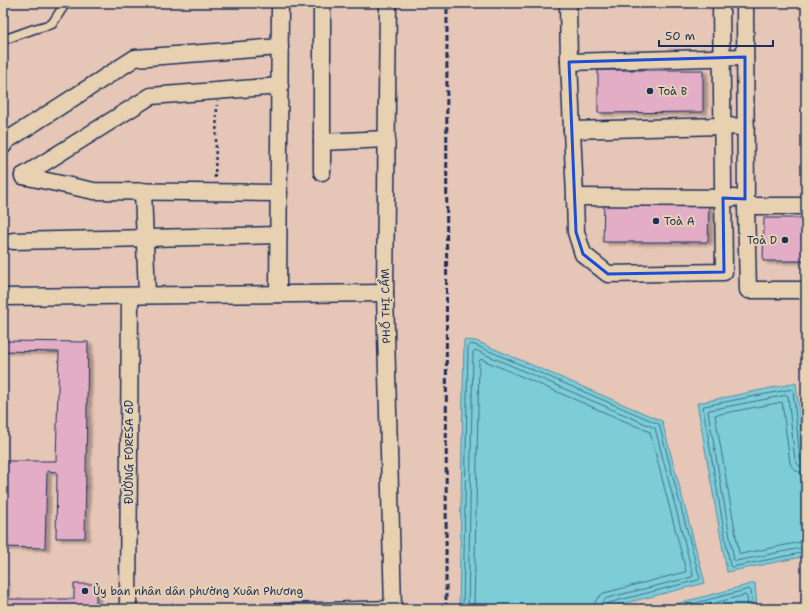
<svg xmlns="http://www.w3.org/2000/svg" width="809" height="612" font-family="'Shantell Sans',sans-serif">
<defs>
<filter id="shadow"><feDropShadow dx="4.5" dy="2.5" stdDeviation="1" flood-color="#0004"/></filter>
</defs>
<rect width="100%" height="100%" fill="#e6c6b6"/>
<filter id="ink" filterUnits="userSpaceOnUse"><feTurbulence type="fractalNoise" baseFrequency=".025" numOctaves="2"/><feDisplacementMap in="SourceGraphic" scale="8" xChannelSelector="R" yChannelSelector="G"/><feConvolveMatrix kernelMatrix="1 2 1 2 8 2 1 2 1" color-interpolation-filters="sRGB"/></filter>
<g filter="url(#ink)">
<g fill="#7ccdd6" stroke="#558ea6">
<path d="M464 340 476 341 662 421 705 583 602 609H459Z"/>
<path d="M796 383 806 476V556L727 572 697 403Z"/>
<path d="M755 583 757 609H657Z"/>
</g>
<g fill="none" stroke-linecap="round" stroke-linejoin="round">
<g stroke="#426e8e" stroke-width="1">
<path d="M806 462H802L800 458 793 390 792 389 704 406 703 407 730 566 732 567 806 552"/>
<path d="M806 467 799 466 795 460 788 396 787 395 710 410 708 411 734 560 736 561 806 547"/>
<path d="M806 473C798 473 793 470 790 463L782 402 715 415 739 553 741 554 806 541"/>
<path d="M463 609 468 346 470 344 475 345 659 424 700 579 698 580 608 603 606 605 605 609"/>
<path d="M468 609 473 352 475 350 655 428 693 575 692 577 607 598 601 603 600 609"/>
<path d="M474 609 479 361 481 359 650 432 686 571 685 572 604 593C597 597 594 602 594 609"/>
<path d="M673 609 749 589 751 591 753 609"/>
<path d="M692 609 745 595 747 597 748 609"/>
</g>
</g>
<g fill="#e2adc5" stroke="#1b2f5e" filter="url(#shadow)">
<path d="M598 70H703V112L598 113Z"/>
<path d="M604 200H709L708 242H603Z"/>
<path d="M764 218H806V261H763Z"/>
<path d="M3 341 88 342 85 538H56L57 472 47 471 45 548 3 547V461H56L59 352 3 351Z"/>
<path d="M3 582H5V599H74V584H96V609H3Z"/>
</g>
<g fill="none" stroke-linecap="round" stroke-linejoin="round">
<g stroke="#1b2f5e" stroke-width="11">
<g id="lane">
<path d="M3 40 34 29 52 24 63 7 68 3"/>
<path d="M253 609 393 605"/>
</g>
</g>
<g stroke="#1b2f5e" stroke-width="19">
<g id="street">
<path d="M388 3 385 293 393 609"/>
<path d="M568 3 569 62 575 197 576 232 583 254 608 274 724 272 721 3"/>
<path d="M745 3 746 206"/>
<path d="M569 62 745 57"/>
<path d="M572 130 722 126 746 127"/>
<path d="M322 142 387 139"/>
<path d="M3 146 6 141 135 58 280 47"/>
<path d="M322 172V3"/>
<path d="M23 176 151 96 280 86"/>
<path d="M23 176 94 191 279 193"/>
<path d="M143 191 147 295"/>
<path d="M575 197 734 198"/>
<path d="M806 206H746L748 290H806"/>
<path d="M13 241 278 235"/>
<path d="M278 294 280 3"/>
<path d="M3 297 385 293"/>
<path d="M128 609 130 296"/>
</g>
</g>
<path stroke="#1b2f5e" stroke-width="2.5" stroke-dasharray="3 3" stroke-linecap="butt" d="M215 178 217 105"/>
<use href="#lane" stroke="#e7d1b0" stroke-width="8"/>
<use href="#street" stroke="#e7d1b0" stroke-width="16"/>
<path stroke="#1b2f5e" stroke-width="3" stroke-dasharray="6 3" stroke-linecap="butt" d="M446 609 447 3"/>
</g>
</g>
<path fill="none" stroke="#1d4ed8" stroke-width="3" stroke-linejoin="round" d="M745 57V199L723 198 724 272 608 274 583 254 576 232 569 62Z"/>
<g fill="#1b2f5e" stroke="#e7d1b0" stroke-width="1.5">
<circle cx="650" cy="91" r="4"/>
<circle cx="656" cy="221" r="4"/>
<circle cx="785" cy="240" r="4"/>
<circle cx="85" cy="591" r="4"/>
</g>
<g text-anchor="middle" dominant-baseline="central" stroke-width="4" stroke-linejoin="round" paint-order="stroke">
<g font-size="11" fill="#1b2f5e" stroke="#e7d1b0" text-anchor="start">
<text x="658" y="91">Toà B</text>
<text x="664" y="221">Toà A</text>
<text x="777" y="240" text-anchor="end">Toà D</text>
<text x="93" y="591">Ủy ban nhân dân phường Xuân Phương</text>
</g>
<g font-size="11" fill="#1b2f5e" stroke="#e7d1b0">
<text transform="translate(386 306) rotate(-91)">PHỐ THỊ CẨM</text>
<text transform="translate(129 452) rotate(-90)">ĐƯỜNG FORESA 6D</text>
</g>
</g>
<rect width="809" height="612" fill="none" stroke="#e7d1b0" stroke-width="16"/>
<rect x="8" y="8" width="793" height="596" fill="none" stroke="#1b2f5e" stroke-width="1.5" filter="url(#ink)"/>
<path d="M659 40v6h114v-6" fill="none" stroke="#1b2f5e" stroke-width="2"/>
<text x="665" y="40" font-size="12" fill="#1b2f5e" stroke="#e7d1b0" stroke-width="3" paint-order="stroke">50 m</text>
</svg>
